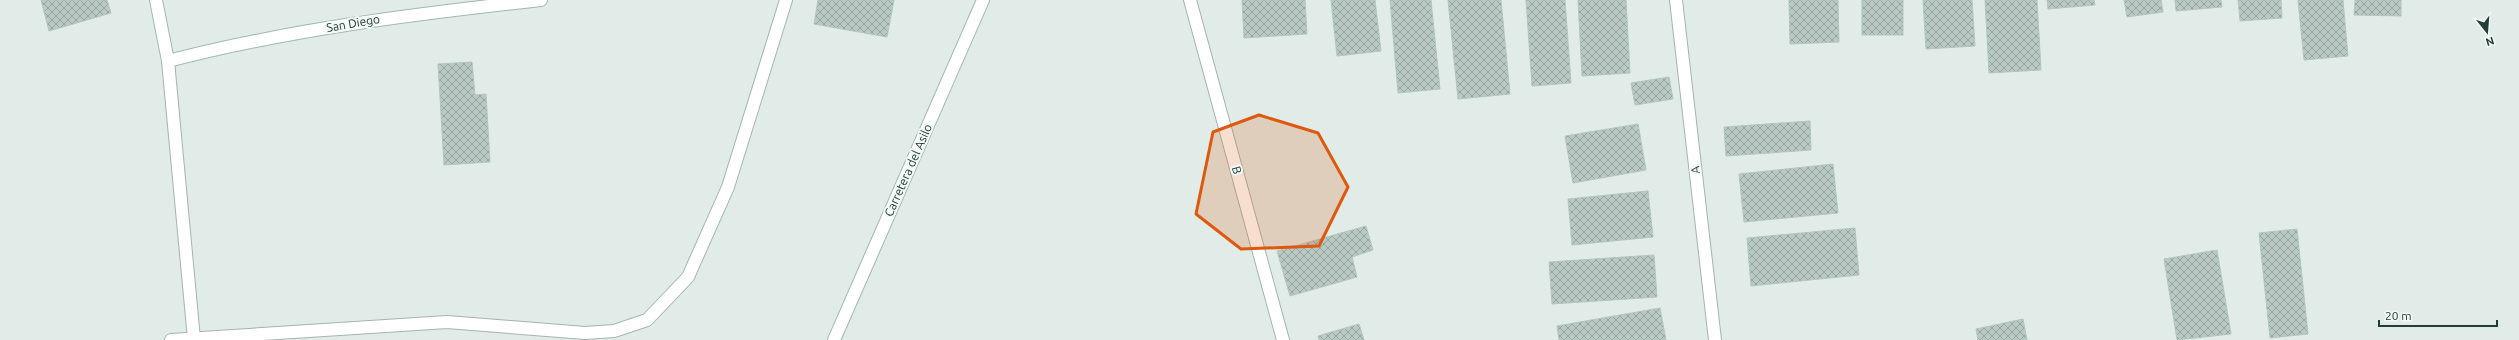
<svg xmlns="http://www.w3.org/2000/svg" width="2519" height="340" font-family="Ubuntu,sans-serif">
<defs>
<pattern id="building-cross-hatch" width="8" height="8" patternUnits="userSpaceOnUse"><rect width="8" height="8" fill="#b9c9c4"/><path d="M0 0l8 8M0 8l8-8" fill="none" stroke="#96a4a0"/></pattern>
</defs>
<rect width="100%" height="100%" fill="#e1ece8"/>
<g fill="url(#building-cross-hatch)" stroke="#b3c5bf">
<path d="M41 0H107L111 13 49 31Z"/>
<path d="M818 0H894L887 37 814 24Z"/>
<path d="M1242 0H1305L1307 34 1244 38Z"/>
<path d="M1331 0H1375L1381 51 1337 56Z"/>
<path d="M1390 0H1431L1440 89 1398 93Z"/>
<path d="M1448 0H1501L1510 94 1458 99Z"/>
<path d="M1526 0H1565L1571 83 1532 86Z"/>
<path d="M1578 0H1626L1630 73 1582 76Z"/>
<path d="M1789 0H1838L1839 42 1790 44Z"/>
<rect x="1862" y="0" width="41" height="35"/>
<path d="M1923 0H1972L1975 46 1926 49Z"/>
<path d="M1985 0H2037L2041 70 1989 73Z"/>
<path d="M2047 0H2094L2095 5 2048 9Z"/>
<path d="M2124 0H2161L2163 12 2127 17Z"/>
<path d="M2175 0H2221L2222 7 2176 11Z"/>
<path d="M2238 0H2281L2282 18 2240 21Z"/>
<path d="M2298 0H2343L2348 56 2304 60Z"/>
<path d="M2355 0H2401V16L2354 15Z"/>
<path d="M472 62 475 95 486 94 490 162 444 165 438 64Z"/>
<path d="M1669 77 1673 99 1635 105 1631 83Z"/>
<path d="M1810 121 1811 150 1726 156 1724 127Z"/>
<path d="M1638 124 1646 170 1573 183 1565 136Z"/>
<path d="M1833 164 1838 213 1744 222 1739 174Z"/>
<path d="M1648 191 1653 237 1572 245 1568 199Z"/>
<path d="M1366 226 1373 250 1352 257 1357 277 1290 296 1277 251Z"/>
<path d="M1855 228 1859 275 1751 286 1747 238Z"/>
<path d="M2297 229 2308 334 2270 338 2259 233Z"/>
<path d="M2217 250 2231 334 2177 340 2164 259Z"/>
<path d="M1654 255 1657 297 1552 304 1549 262Z"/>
<path d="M1660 308 1666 340H1559L1557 326Z"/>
<path d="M2023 319 2027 340H1978L1976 329Z"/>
<path d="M1359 324 1364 340H1319L1318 336Z"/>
</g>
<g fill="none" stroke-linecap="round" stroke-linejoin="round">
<g stroke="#a4b4af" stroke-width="14">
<path id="lane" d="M171 340 447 322 585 333 614 331 647 320 688 277 728 187 786 0"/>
</g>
<g stroke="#a4b4af" stroke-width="14">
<g id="street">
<path d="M1190 0 1283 340"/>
<path d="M1676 0 1715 340"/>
<path d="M168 61 194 339"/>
</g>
</g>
<g stroke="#9fb8b1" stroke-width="14">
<g id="secondary">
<path d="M156 0 168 61C291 29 416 14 541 0"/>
<path d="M834 340 983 0"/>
</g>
</g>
<use href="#lane" stroke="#fff" stroke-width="12"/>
<use href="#street" stroke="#fff" stroke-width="12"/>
<use href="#secondary" stroke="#fff" stroke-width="12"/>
</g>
<path fill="#de580e" fill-opacity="0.2" stroke="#de580e" stroke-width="3" stroke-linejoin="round" d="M1259 115 1318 133 1348 187 1319 246 1241 249 1196 214 1213 132Z"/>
<g text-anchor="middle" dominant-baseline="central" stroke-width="4" stroke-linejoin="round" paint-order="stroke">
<g font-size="12" fill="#213d37" stroke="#f1f8f5">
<text transform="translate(353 23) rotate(-10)">San Diego</text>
<text transform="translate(908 170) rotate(-66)">Carretera del Asilo</text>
<text transform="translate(1237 170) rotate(75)">B</text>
<text transform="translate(1695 170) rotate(-97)">A</text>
</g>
</g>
<g transform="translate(2487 32) rotate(163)" stroke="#f1f8f5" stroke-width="3" paint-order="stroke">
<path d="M0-3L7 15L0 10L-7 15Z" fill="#213d37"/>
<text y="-6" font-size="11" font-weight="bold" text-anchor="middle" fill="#213d37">N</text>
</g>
<path d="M2379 320v6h118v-6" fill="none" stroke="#213d37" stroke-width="2"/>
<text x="2385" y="320" font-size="12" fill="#213d37" stroke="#f1f8f5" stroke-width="3" paint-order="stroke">20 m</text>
</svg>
